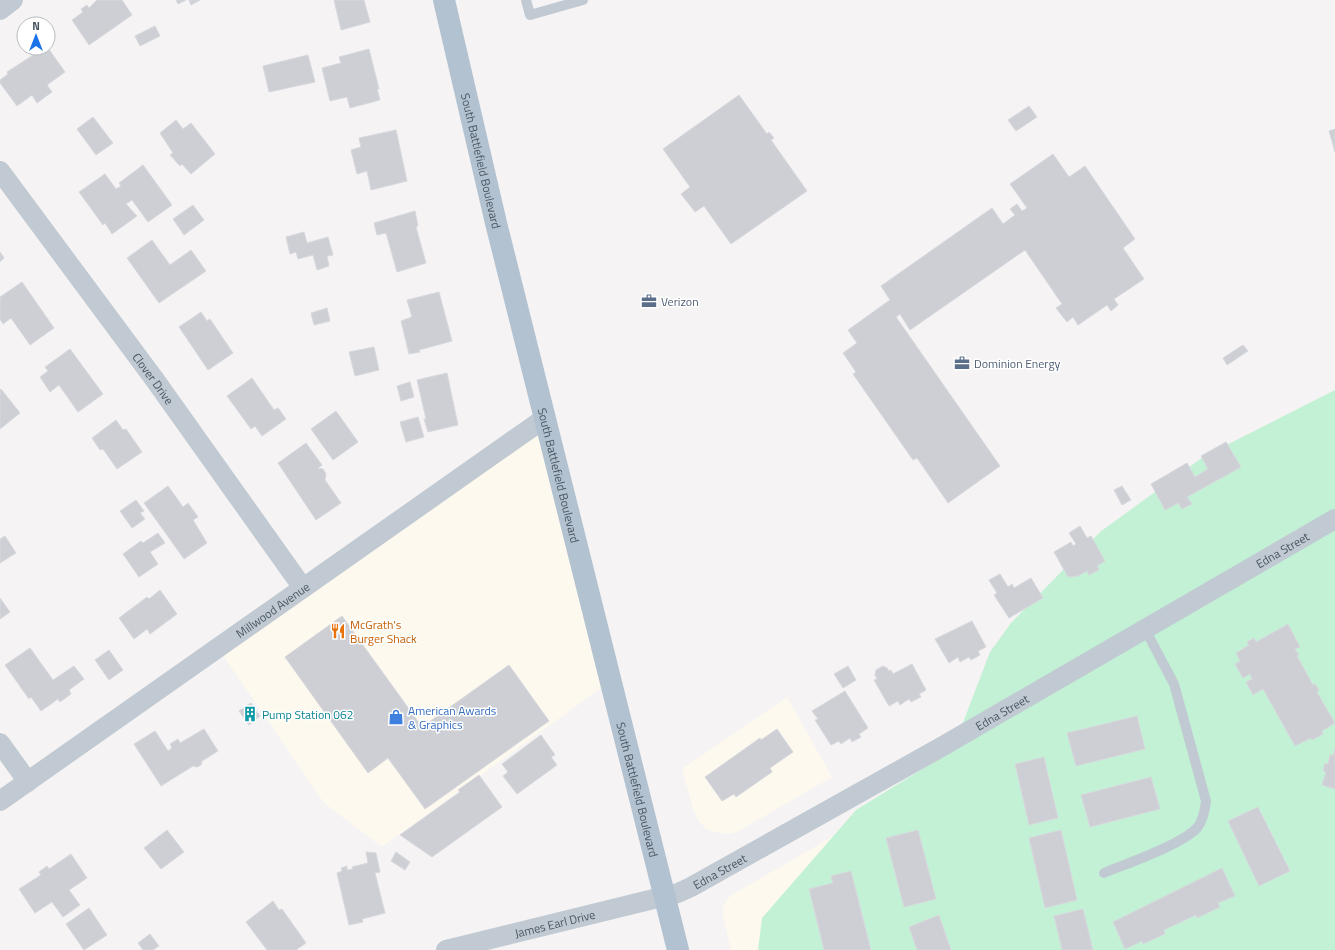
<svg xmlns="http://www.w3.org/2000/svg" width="1335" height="950" font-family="'Titillium Web',sans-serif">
<rect width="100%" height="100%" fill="#f5f3f3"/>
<g fill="#fdf9ef">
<path d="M545 418 612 680 382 847 324 803 218 648Z"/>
<path d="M787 697 832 777 737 832 730 834 718 833 706 829 698 820 693 809 682 769Z"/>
<path d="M861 820 893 950H731L723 917V907L730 896Z"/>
</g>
<path fill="#c3f1d5" d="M1335 390V950H758L762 918 856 810 924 768 959 733 990 652 1011 623 1100 532 1203 457Z"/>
<g fill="#cdcfd5" stroke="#d7d9de">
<path d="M97 0H122L132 15 89 45 72 20 83 12 81 9 87 5 89 8Z"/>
<path d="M176 0H186L178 4Z"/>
<path d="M189 0H200L191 5Z"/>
<path d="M334 0H364L370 22 341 30Z"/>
<path d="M155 26 160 36 140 46 135 36Z"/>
<path d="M44 48H48L65 72 47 85 52 92 37 103 32 95 17 106 0 83V80L8 74 7 72Z"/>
<path d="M369 49 379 89H377L380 100 350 108 347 97 330 101 322 68 341 63 339 57Z"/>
<path d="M308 55 315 82 269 92 263 66Z"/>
<path d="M739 95 767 134 769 132 774 138 771 140 807 191 731 244 704 206 695 212 681 194 690 187 663 149Z"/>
<path d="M1029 106 1037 117 1016 131 1008 120Z"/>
<path d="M93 117 113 143 96 155 77 129Z"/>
<path d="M176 120 183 129 191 123 215 154 191 174 182 164 180 166 170 155 173 153 160 133Z"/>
<path d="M1335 129V152L1329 131Z"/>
<path d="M396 130 407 181 371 190 367 171 357 174 351 150 361 147 359 138Z"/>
<path d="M1053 154 1069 177 1085 166 1135 239 1123 248 1144 279 1114 299 1118 305 1111 311 1107 305 1078 325 1073 317 1067 322 1056 308 1062 304 1025 250 910 330 900 314 896 317 1000 466 948 503 917 458 913 460 853 374 856 372 843 353 857 343 848 330 890 300 881 286 992 208 1003 224 1015 215 1010 209 1017 204 1022 211 1027 208 1010 184Z"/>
<path d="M143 165 172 205 148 222 132 200 126 204 137 216 112 234 105 223 103 225 79 192 105 174 116 189 121 186 119 183Z"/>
<path d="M193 205 204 220 184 235 173 219Z"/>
<path d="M415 211 418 226 416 227 426 263 397 272 386 233 377 235 374 223Z"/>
<path d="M304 232 307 243 328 237 333 255 327 256 329 266 317 270 313 255 298 259 296 252 290 254 286 237Z"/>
<path d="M152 240 170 265 191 250 206 271 159 303 127 258Z"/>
<path d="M0 252 4 258 0 262Z"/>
<path d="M22 282 54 328 30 345 11 318 3 324 0 319V297Z"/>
<path d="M439 292 452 341 419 350 420 352 409 354 401 321 412 317 407 300Z"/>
<path d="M327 308 330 321 314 325 311 313Z"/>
<path d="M201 312 207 321 210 319 233 353 208 370 179 327Z"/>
<path d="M1243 345 1248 351 1227 365 1223 358Z"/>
<path d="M374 347 379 370 355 376 349 352Z"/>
<path d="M70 349 103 394 78 412 59 385 50 392 40 377 48 371 45 367Z"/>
<path d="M447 373 458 425 428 432 424 419H426L417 380Z"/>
<path d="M252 378 274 410 278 408 286 419 262 436 255 426 251 429 227 396Z"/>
<path d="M410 382 414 397 401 401 397 386Z"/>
<path d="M1 389 20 413 0 429V390Z"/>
<path d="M336 411 358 442 333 460 311 429Z"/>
<path d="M418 417 424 437 406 442 400 422Z"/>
<path d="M116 420 123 430 126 429 142 452 117 469 103 449 100 450 92 438Z"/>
<path d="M1226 442 1241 467 1187 497 1192 504 1182 509 1178 503 1165 510 1151 484 1187 463 1195 477 1208 469 1201 456Z"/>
<path d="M306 443 322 465 318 468 323 469 326 474 325 480 341 503 316 520 278 463Z"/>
<path d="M168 486 183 507 188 503 198 517 193 520 207 543 184 559 144 503Z"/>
<path d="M1122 486 1131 500 1122 505 1114 490Z"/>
<path d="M136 500 144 511 140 513 145 519 132 528 120 511Z"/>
<path d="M1080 526 1087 538 1091 536 1105 561 1097 566 1099 570 1089 575 1087 571 1078 576 1068 577 1054 552 1071 542 1073 546 1076 544 1069 533Z"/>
<path d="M158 533 165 543 150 552 158 564 139 577 123 554 141 541 143 543Z"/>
<path d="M5 536 16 553 0 563V539Z"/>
<path d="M1000 574 1008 587 1012 584 1014 588 1031 578 1043 598 1009 618 994 595 997 593 989 580Z"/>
<path d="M160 590 177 614 150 634 147 629 134 639 119 618 147 597 149 599Z"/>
<path d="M0 598 10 612 0 619Z"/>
<path d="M342 616 422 727 509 665 549 721 425 809 388 758 368 773 285 657Z"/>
<path d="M972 621 986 647 978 651 980 655 971 660 969 657 960 662 958 657 949 663 935 639Z"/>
<path d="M1288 624 1300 647 1295 649 1299 655 1297 656 1313 685 1315 684 1319 690 1317 692 1335 723 1322 731 1323 734 1312 740 1311 738 1295 746 1263 689 1253 695 1246 682 1252 679 1250 674 1243 678 1235 664 1240 661 1236 653 1249 645 1247 642 1254 638 1256 642Z"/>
<path d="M30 648 53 680 74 666 84 679 69 690 71 694 60 702 58 699 41 711 31 697 29 699 5 665Z"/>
<path d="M109 650 123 670 109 680 95 660Z"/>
<path d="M912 664 926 690 919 694 921 697 911 702 909 699 900 705 898 701 889 706 874 680 877 679 875 675 876 670 883 666 887 668 889 671 891 670 893 674Z"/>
<path d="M848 666 856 680 843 688 834 674Z"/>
<path d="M845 691 868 728 859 734 861 737 852 742 850 738 841 744 839 741 831 745 815 720 818 719 812 711Z"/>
<path d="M251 703 260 716 249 725 239 711Z"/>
<path d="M1137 716 1145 749 1076 766 1067 733Z"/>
<path d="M204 729 218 751 202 761 201 765 197 767 193 766 161 786 134 744 155 731 168 751 172 748 170 744 178 739 180 743Z"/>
<path d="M777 729 793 752 770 768 772 772 736 797 734 794 722 801 705 777 760 738 761 740Z"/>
<path d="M541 735 555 755 551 757 557 765 517 794 503 776 508 772 502 764Z"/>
<path d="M1335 748V789L1322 785 1326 772 1323 771 1325 763 1328 764 1330 755H1333Z"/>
<path d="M1044 757 1058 818 1029 825 1015 764Z"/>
<path d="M479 775 502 807 432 857 400 835 460 792 458 790Z"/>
<path d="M1151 777 1160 809 1090 827 1081 795Z"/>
<path d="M1258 807 1290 871 1259 886 1228 821Z"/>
<path d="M167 830 184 852 161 869 144 848Z"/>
<path d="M918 830 936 899 904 907 886 838Z"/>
<path d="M1061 830 1077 900 1045 908 1029 838Z"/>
<path d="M366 852 376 853 380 872 375 873 385 913 362 919 363 922 349 925 337 873 342 871 341 868 347 866V870L353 869 352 867 368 863Z"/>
<path d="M396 852 410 862 405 870 391 861Z"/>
<path d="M71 854 87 878 69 890 80 905 63 917 52 902 35 913 19 889 41 875 39 872 47 866 49 869Z"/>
<path d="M1222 868 1235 896 1218 903 1220 907 1197 918 1196 915 1164 930 1165 934 1143 944 1142 941 1125 949 1113 922Z"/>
<path d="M851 871 871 950H824L809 889 833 883 831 876Z"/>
<path d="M273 901 279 910 282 909 306 943 296 950H267L246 922Z"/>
<path d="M89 908 107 935 84 950 66 924Z"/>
<path d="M1083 909 1093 950H1062L1054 916Z"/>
<path d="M939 915 951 950H917L909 927Z"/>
<path d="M150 934 159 946 153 950H143L138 943Z"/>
</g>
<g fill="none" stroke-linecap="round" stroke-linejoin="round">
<g stroke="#c1cad2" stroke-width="10">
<path d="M526 0 530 15 583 0"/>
<path d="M1104 873C1128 863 1181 845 1197 828 1203 821 1205 810 1206 801L1174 684 1145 629"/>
</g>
<g stroke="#c1cad2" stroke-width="20">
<path d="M0 10 13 0"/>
<path id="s1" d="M0 171 155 380 303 588"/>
<path d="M0 743 28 782"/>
<path id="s2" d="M0 801 545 418"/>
<path id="s3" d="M446 950 678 893 691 887 943 746 1335 519"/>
</g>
<path stroke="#b3c2d1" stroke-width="22" id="s4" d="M444 0 496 223 678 950"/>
</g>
<defs>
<g id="office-bare" transform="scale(1.2)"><path d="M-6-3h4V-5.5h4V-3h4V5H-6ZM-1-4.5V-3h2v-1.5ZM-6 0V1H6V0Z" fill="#5c6f8a" stroke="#fff" stroke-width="2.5" paint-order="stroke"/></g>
<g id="restaurant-bare" transform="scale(1.2)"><path d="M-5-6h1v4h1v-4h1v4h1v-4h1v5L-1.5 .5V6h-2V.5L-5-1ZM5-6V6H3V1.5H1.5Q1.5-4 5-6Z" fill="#e8710a" stroke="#fff" stroke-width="2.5" paint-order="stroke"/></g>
<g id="building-bare" transform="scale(1.2)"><path d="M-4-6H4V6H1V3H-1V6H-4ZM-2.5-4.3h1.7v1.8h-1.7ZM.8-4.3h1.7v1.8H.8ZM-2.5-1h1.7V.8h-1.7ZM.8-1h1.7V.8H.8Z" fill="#0f9aa8" stroke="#fff" stroke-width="2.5" paint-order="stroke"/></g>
<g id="shop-bare" transform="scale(1.2)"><path d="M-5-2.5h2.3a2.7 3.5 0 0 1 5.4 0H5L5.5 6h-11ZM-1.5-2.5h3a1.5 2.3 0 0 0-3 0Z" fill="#3f7fe0" stroke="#fff" stroke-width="2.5" paint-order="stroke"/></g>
</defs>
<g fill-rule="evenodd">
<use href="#office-bare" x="649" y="301"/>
<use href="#office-bare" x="962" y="363"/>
<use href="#restaurant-bare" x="338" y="631"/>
<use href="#building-bare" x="250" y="714"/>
<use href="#shop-bare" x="396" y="717"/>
</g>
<g text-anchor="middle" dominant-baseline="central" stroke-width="3" stroke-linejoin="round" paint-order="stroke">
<g font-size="12" fill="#4a5661" stroke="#fff">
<text stroke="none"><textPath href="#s4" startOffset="165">South Battlefield Boulevard</textPath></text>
<text stroke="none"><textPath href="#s1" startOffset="258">Clover Drive</textPath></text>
<text stroke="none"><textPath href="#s4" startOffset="489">South Battlefield Boulevard</textPath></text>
<text stroke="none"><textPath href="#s3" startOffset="934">Edna Street</textPath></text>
<text stroke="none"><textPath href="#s2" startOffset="333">Millwood Avenue</textPath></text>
<text stroke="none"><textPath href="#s3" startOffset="610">Edna Street</textPath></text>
<text stroke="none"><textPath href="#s4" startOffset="813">South Battlefield Boulevard</textPath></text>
<text stroke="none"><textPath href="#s3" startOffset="286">Edna Street</textPath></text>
<text stroke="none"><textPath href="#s3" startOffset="112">James Earl Drive</textPath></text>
</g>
<g font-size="12" fill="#4e5e75" stroke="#fff" text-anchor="start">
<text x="661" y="301">Verizon</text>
<text x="974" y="363">Dominion Energy</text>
</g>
<g font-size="12" fill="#c56008" stroke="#fff" text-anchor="start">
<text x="350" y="624">McGrath's<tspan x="350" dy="14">Burger Shack</tspan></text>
</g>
<g font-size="12" fill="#366cbe" stroke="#fff" text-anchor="start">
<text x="408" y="710">American Awards<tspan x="408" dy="14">&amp; Graphics</tspan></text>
</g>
<g font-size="12" fill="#0d838f" stroke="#fff" text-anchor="start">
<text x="262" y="714">Pump Station 062</text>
</g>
</g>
<g transform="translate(36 36)"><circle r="19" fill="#ffffff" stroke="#b7bbc0"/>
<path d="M0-3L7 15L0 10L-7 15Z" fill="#1a73e8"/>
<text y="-6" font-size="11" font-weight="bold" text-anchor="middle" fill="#4a5661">N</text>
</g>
</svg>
